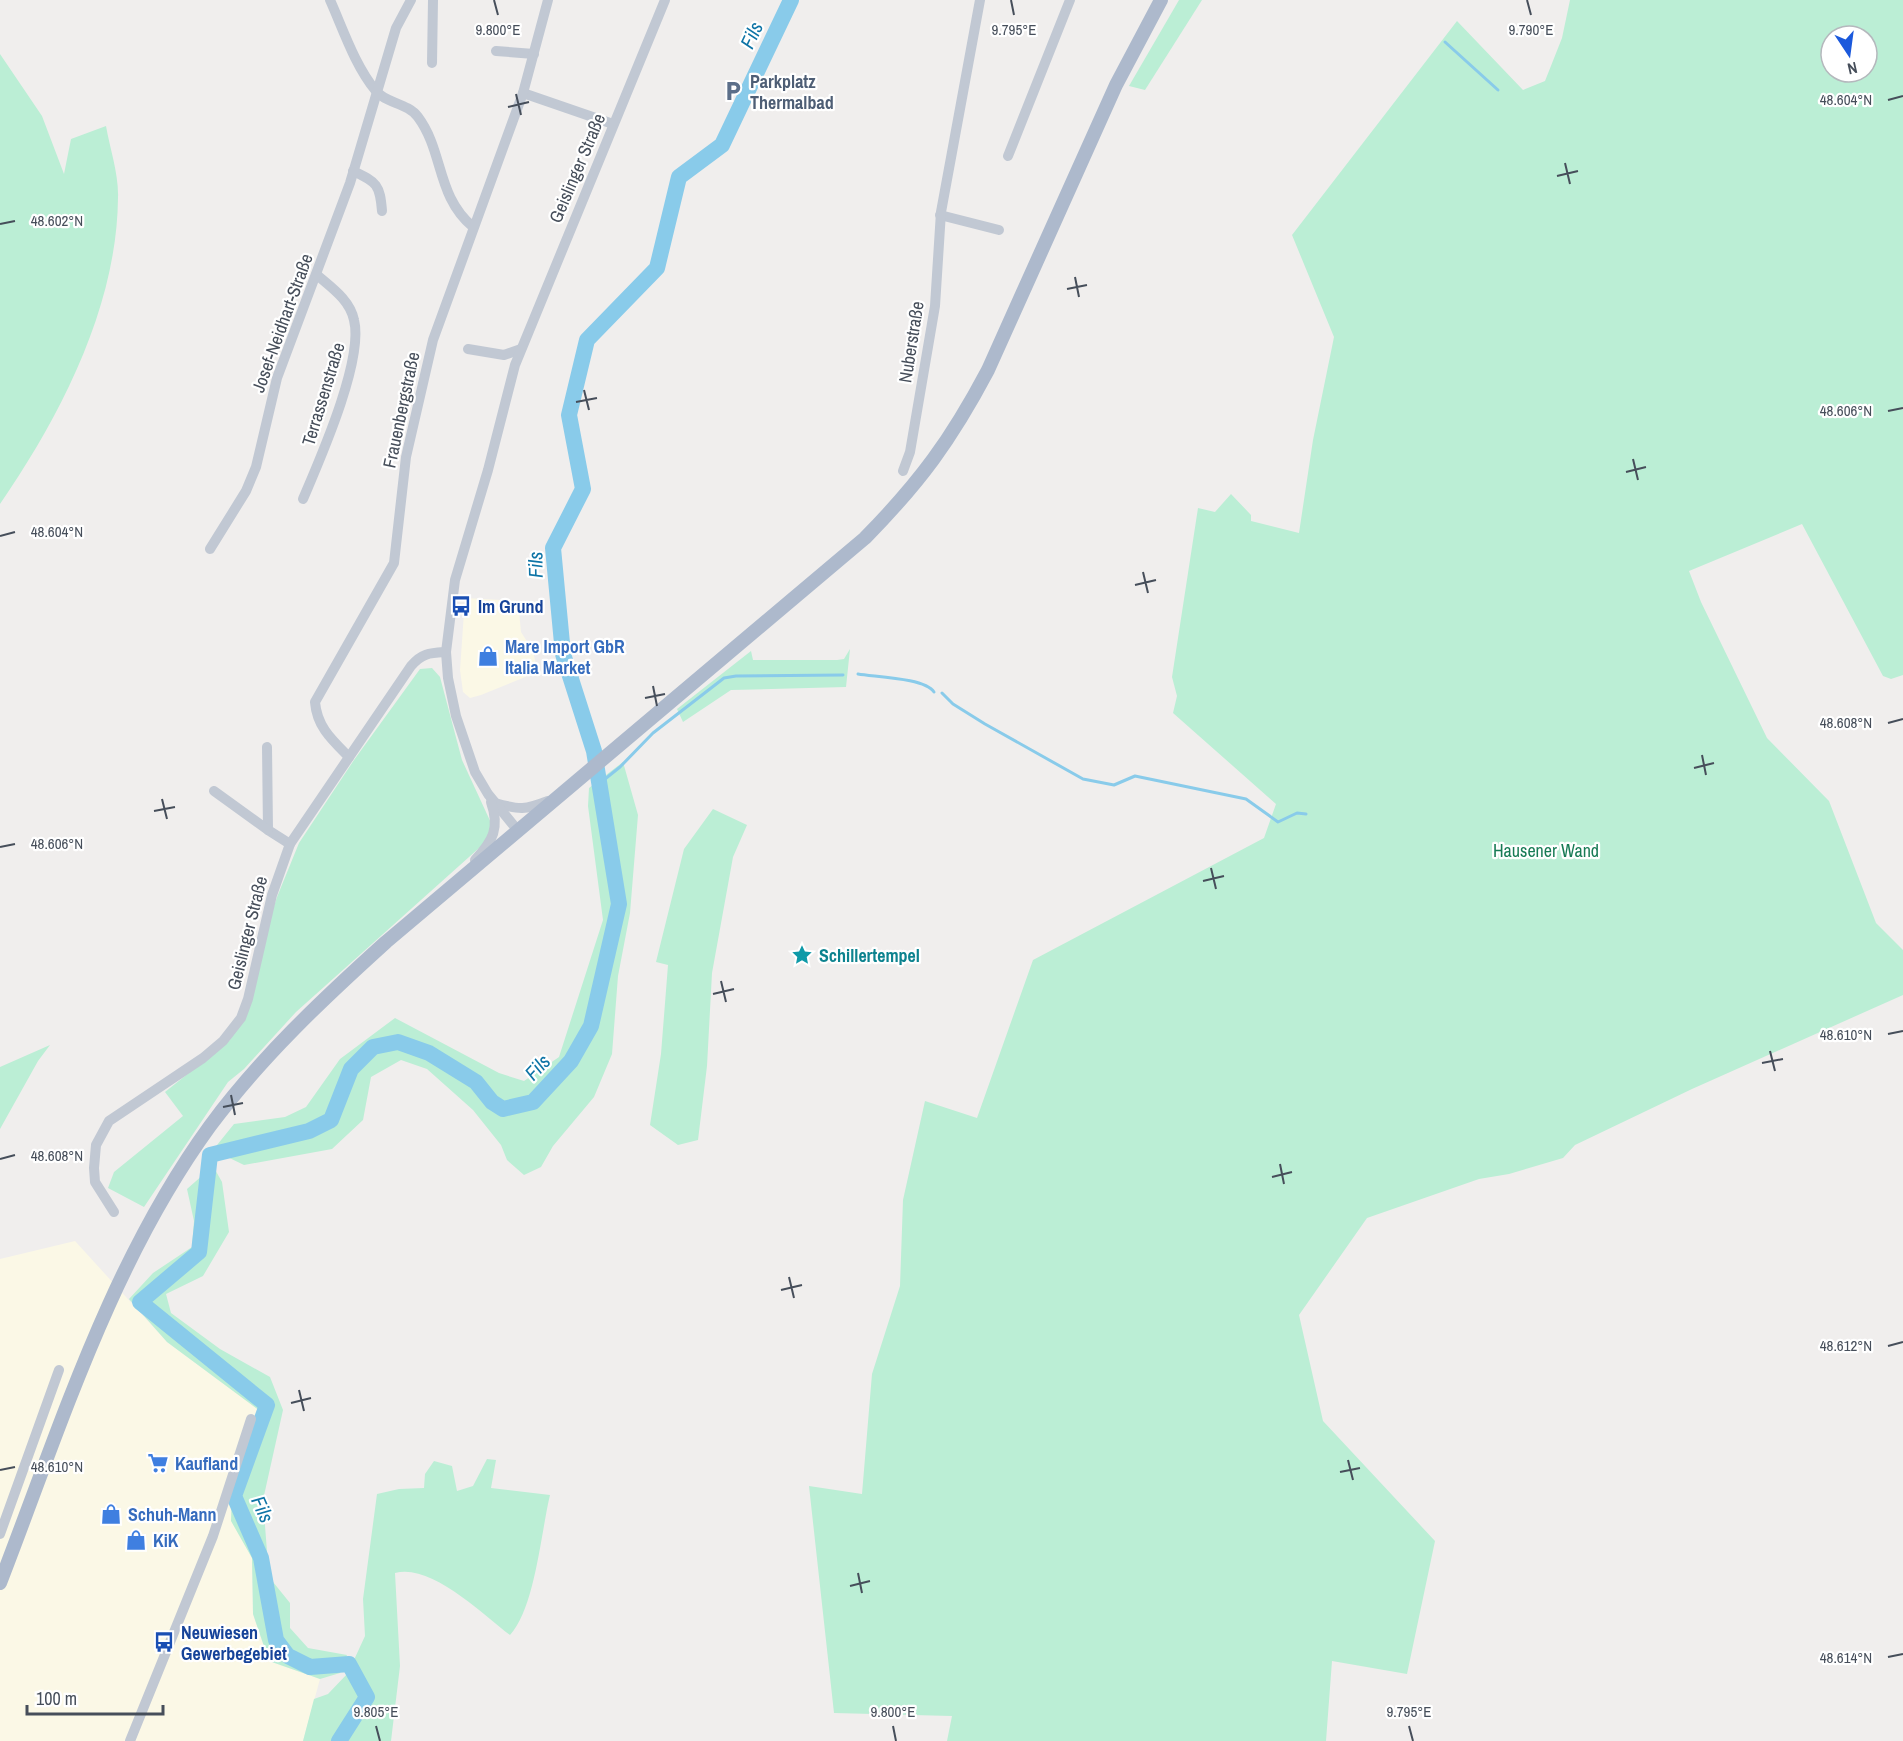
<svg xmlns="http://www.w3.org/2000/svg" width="1903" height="1741" font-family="'Archivo Narrow',sans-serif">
<rect width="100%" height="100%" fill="#f0eeed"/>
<g fill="#fbf8e6">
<path d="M465 598 518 601 521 632 533 651 537 669 535 673 481 695 470 698 463 692 460 670Z"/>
<path d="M75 1241 167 1342 260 1411V1430L232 1490V1521L252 1558 253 1614 269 1661 320 1679 303 1741H0V1259Z"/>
</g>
<g fill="#bbeed5" fill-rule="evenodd">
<path d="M1179 0H1202L1145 90 1129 86Z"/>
<path d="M1570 0H1903V675L1891 679 1883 676 1802 524 1689 571 1701 602 1767 738 1829 801 1876 923 1903 950V995L1692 1089 1575 1145 1563 1158 1509 1174 1479 1179 1367 1218 1299 1315 1323 1421 1435 1541 1407 1674 1332 1661 1326 1741H947L952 1716 834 1713 809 1486 862 1494 872 1374 900 1286 903 1200 925 1101 977 1118 1033 960 1264 838 1276 804 1173 713 1177 696 1172 677 1198 508 1215 512 1231 494 1251 515V521L1299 533 1313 440 1334 337 1292 235 1457 21 1523 90 1545 81 1562 38ZM1831 36H1867V72H1831Z"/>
<path d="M0 54 42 116 64 174 71 139 106 126C110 149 119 175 118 198 117 307 60 417 0 504Z"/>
<path d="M850 649 846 687 731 690 683 722 677 709 751 651 753 660H837L844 659Z"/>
<path d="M432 668 440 677 462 760 492 825 488 840 296 1012 244 1069 228 1082 144 1207 108 1188 114 1172 183 1116 165 1092 230 1040 277 897 299 843 354 760 420 669Z"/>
<path d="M623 762 638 815 630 913 618 976 612 1054 594 1097 553 1146 541 1167 524 1175 507 1160 501 1145 473 1110 427 1069 401 1060 371 1077 363 1120 332 1149 244 1165 213 1150 234 1124 285 1117 306 1107 340 1059 395 1018 499 1073 524 1081 559 1057 603 920 588 806 589 788Z"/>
<path d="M713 809 747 825 733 857 712 973 707 1066 698 1140 678 1145 650 1125 661 1054 668 965 656 962 684 849Z"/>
<path d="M50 1045 38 1061 0 1129V1067Z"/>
<path d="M213 1166 222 1182 229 1232 203 1276 166 1294 171 1313 220 1349 270 1377 283 1410 263 1500 269 1577 290 1603V1628L308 1648 347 1655 340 1673 320 1679 269 1661 253 1614 252 1558 231 1521 232 1490 260 1430V1411L167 1342 129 1299 153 1273 192 1247 194 1221 187 1189Z"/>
<path d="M487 1459 496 1460 491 1488 550 1495C541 1532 535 1608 510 1635 482 1614 431 1563 395 1573L400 1666 391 1741H303L314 1699 328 1694 348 1673 365 1636 363 1599 377 1494 399 1489 424 1488 425 1474 434 1461 452 1466 457 1491 473 1486Z"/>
</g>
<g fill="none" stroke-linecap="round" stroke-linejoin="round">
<g stroke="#89cbea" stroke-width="3">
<path d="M1445 42 1498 90"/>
<path d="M858 674C875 677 925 678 934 692"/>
<path d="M942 693 953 704 985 724 1083 779 1114 785 1135 776 1246 799 1278 822 1297 813 1306 814"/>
<path d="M600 783 620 767 653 733 724 678 736 676 843 675"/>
</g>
<path stroke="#89cbea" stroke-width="16" d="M339 1741 367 1697 349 1664 310 1667 288 1656 276 1640 261 1558 234 1496 267 1405 140 1302 199 1252 210 1155 309 1131 331 1120 351 1069 373 1047 398 1042 429 1053 476 1082 492 1102 503 1109 533 1102 571 1061 591 1026 619 904 594 751 563 654 553 548 583 489 569 415 587 340 657 268 679 177 722 145 791 0"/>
<g stroke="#c1c8d3" stroke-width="10">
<path d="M330 0C343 29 355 66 376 91 385 103 408 103 418 117 444 152 436 196 473 227"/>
<path d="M496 51 534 54"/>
<path d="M432 63 433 0"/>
<path d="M523 93 613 124"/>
<path d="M1008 156 1070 0"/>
<path d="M353 171C377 182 380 185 382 211"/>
<path d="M940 215 999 230"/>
<path d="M468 349 504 355 521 349"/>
<path d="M903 471 910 452 935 306 941 212 980 0"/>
<path d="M303 499C320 459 364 360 354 320 350 300 332 288 317 275"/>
<path d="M210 549 246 491 256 467 277 378 350 183 396 28 411 0"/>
<path d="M267 747 268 830 290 844"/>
<path d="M349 757C332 740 317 727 315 702L394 563 406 457 433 340 523 93 548 0"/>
<path d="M214 791 268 830"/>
<path d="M495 803C520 810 525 810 548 801"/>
<path d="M519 832 488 794 475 772 456 716 448 678 446 652 455 580 488 470 515 365 665 0"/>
<path d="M475 860C493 841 500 828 491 802"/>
<path d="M114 1212 95 1182 94 1168 96 1145 109 1121 203 1058 223 1041 241 1018 248 999 272 895 290 844 411 666C422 653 430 653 446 652"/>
<path d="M0 1534 59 1370"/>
<path d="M130 1741 213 1536 251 1419"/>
</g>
<path stroke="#adb9cc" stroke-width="14" d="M0 1583C60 1428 111 1262 210 1126 261 1057 323 999 386 942L865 538C920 482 951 440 988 370L1116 85 1161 0"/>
</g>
<path fill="none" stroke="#464e5a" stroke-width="2" d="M494 0 498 15M1011 0 1014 15M1527 0 1531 15M516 94 521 115M1888 100 1903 96M508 107 529 102M1565 163 1570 184M1557 176 1578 171M0 224 15 221M1075 277 1079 297M1067 289 1087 285M584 390 589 410M576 402 597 398M1888 411 1903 408M1633 459 1638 480M1626 472 1646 467M0 536 15 532M1143 572 1148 593M1135 585 1156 580M653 686 657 706M645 698 665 694M1888 723 1903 719M1702 755 1706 775M1694 768 1714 763M162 799 167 819M154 811 175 807M0 847 15 844M1211 868 1216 889M1203 881 1224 876M721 981 726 1002M713 994 734 989M1888 1034 1903 1031M1770 1051 1775 1071M1762 1063 1783 1059M231 1095 235 1115M223 1107 243 1103M0 1159 15 1155M1280 1164 1284 1184M1272 1177 1292 1172M789 1277 794 1298M781 1290 802 1285M1888 1346 1903 1342M299 1390 304 1411M291 1403 311 1398M1348 1460 1353 1480M0 1470 15 1467M1340 1472 1360 1468M858 1573 862 1593M850 1586 870 1581M1888 1657 1903 1654M376 1726 380 1741M893 1726 896 1741M1409 1726 1413 1741"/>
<defs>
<g id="parking-bare" transform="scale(1.62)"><path d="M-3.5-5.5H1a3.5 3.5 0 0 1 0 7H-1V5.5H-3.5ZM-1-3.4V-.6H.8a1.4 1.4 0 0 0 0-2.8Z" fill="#5c6f8a" stroke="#fff" stroke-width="2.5" paint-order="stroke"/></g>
<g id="bus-bare" transform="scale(1.62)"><path d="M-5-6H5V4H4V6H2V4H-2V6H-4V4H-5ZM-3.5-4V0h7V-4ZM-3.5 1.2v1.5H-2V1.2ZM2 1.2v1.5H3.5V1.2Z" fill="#1a4fb4" stroke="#fff" stroke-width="2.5" paint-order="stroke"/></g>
<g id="shop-bare" transform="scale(1.62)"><path d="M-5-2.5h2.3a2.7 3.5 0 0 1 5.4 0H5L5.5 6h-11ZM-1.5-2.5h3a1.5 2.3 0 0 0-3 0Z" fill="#3f7fe0" stroke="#fff" stroke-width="2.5" paint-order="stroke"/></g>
<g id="sight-bare" transform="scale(1.62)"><path d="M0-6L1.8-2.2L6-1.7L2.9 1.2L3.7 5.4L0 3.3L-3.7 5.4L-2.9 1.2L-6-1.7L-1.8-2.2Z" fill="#0f9aa8" stroke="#fff" stroke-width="2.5" paint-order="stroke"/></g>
<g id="supermarket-bare" transform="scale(1.62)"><path d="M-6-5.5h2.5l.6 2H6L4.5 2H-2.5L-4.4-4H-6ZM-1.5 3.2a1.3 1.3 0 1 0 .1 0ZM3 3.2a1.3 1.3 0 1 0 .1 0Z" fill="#3f7fe0" stroke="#fff" stroke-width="2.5" paint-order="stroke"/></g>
</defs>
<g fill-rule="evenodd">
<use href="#parking-bare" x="733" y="91"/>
<use href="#bus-bare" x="461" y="606"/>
<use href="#shop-bare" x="488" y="656"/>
<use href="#sight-bare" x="802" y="955"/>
<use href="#supermarket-bare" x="158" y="1463"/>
<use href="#shop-bare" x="111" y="1514"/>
<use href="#shop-bare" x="136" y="1540"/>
<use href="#bus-bare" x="164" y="1642"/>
</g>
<g text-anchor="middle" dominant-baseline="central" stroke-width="4.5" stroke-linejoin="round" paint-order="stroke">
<g font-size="18" font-weight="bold" fill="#4e5e75" stroke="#fff" text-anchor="start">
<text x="750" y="81">Parkplatz<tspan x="750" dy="21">Thermalbad</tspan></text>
</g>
<g font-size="18" fill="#464e5a" stroke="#fff">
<text transform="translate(577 168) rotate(-67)">Geislinger Straße</text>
<text transform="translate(282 323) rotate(-70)">Josef-Neidhart-Straße</text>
<text transform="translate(911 342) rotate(-81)">Nuberstraße</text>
<text transform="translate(323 394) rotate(-73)">Terrassenstraße</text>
<text transform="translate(401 410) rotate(-78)">Frauenbergstraße</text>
<text transform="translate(247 933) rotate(-76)">Geislinger Straße</text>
</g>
<g font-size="18" font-weight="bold" fill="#164399" stroke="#fff" text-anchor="start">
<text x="478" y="606">Im Grund</text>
<text x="181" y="1632">Neuwiesen<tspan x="181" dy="21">Gewerbegebiet</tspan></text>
</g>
<g font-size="18" font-weight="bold" fill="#366cbe" stroke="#fff" text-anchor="start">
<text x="505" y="646">Mare Import GbR<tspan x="505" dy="21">Italia Market</tspan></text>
<text x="175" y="1463">Kaufland</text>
<text x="128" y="1514">Schuh-Mann</text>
<text x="153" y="1540">KiK</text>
</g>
<g font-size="18" fill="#187b55" stroke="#fff">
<text x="1546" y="850">Hausener Wand</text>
</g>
<g font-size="18" font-weight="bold" fill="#0d838f" stroke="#fff" text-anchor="start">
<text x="819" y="955">Schillertempel</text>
</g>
<g font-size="20" font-style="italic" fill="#0e74a6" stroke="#fff">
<text transform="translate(751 35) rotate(-65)">Fils</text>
<text transform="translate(535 565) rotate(-91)">Fils</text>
<text transform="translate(537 1067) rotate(-47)">Fils</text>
<text transform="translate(263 1509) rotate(66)">Fils</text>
</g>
</g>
<g font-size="15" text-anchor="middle" fill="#464e5a" stroke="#fff" stroke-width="4.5" stroke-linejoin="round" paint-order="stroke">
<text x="498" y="35">9.800°E</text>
<text x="1014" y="35">9.795°E</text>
<text x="1531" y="35">9.790°E</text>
<text x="1846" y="105">48.604°N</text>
<text x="57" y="226">48.602°N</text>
<text x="1846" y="416">48.606°N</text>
<text x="57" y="537">48.604°N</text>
<text x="1846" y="728">48.608°N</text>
<text x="57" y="849">48.606°N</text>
<text x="1846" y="1040">48.610°N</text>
<text x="57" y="1161">48.608°N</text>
<text x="1846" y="1351">48.612°N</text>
<text x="57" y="1472">48.610°N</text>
<text x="1846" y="1663">48.614°N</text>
<text x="376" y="1717">9.805°E</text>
<text x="893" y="1717">9.800°E</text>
<text x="1409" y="1717">9.795°E</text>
</g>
<g transform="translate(1849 54) rotate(167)"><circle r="28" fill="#ffffff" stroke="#b5b8bd" stroke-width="1.5"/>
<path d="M0-4.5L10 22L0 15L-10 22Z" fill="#1b59dc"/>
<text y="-9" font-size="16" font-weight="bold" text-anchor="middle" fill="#464e5a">N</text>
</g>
<path d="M27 1705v9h136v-9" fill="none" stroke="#464e5a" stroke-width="3"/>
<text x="36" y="1705" font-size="18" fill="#464e5a" stroke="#ffffff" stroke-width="4.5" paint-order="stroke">100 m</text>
</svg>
